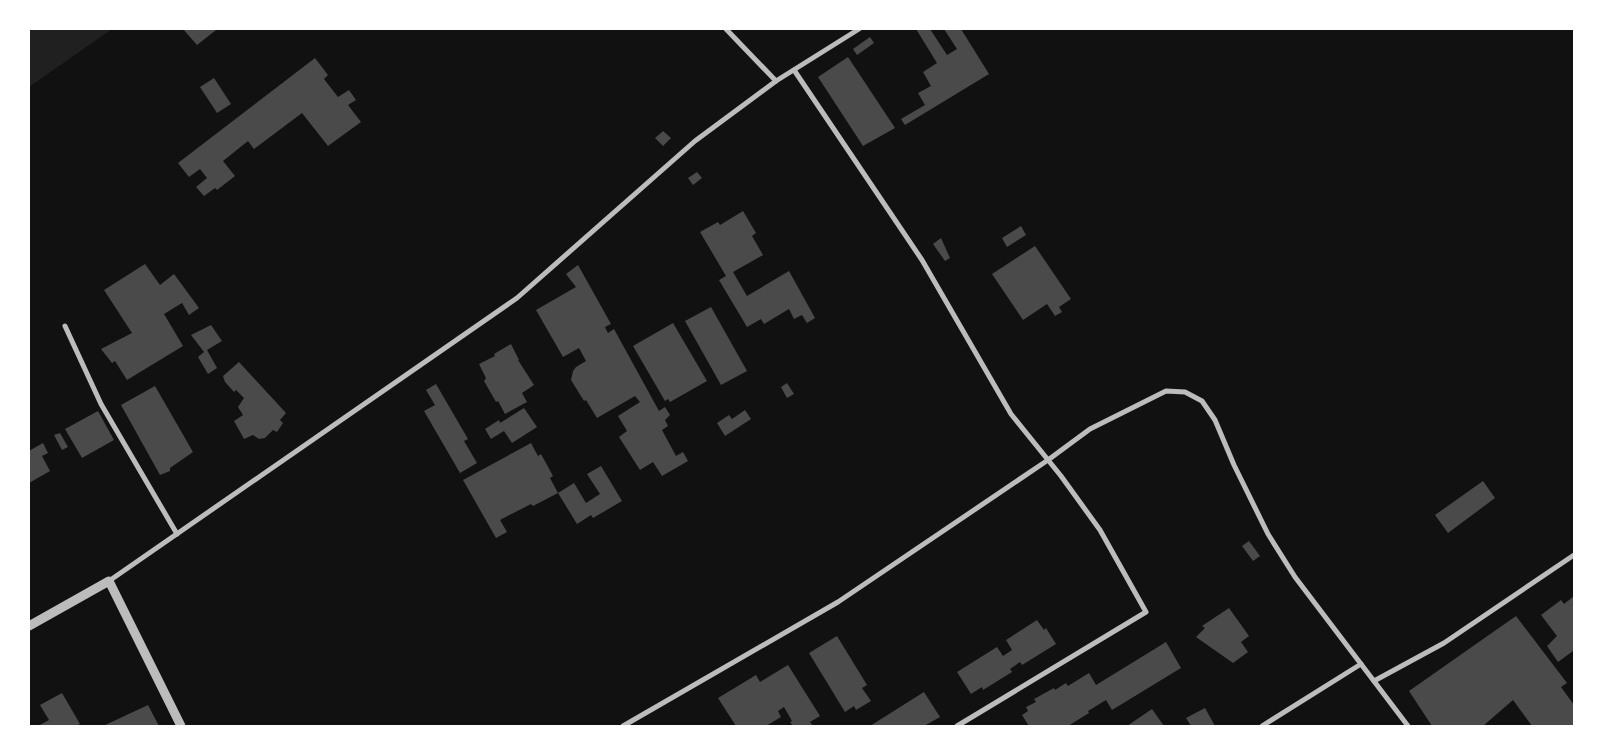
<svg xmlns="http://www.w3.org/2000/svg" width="1603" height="755" font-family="Helvetica,sans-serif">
<rect width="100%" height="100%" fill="#111"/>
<path fill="#202020" d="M29 29H112L29 87Z"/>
<g fill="#4a4a4a">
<path d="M183 29H215L216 30 197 45Z"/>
<path d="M916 29H930L947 55 957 49 944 29H961L989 74 905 125 901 119 925 105 918 93 931 86 923 72 937 63Z"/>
<path d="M870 37 874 43 857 55 853 49Z"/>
<path d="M848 57 895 128 863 146 818 77Z"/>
<path d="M315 58 328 75 324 79 338 97 349 90 356 100 348 105 361 122 328 146 302 113 254 149 248 141 223 161 235 176 217 190 215 188 204 196 196 187 207 178 200 169 189 177 178 163Z"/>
<path d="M214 78 231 104 217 113 200 87Z"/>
<path d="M663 131 671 138 663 146 655 138Z"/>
<path d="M697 172 702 178 693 185 688 178Z"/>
<path d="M743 211 756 233 752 236 763 255 733 272 747 296 789 271 815 318 807 323 802 315 794 319 789 309 764 324 761 319 747 327 719 280 726 276 700 232 718 222 720 225Z"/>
<path d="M1021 226 1026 235 1007 247 1002 238Z"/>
<path d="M941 238 950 258 945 261 933 244Z"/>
<path d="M1035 246 1071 299 1059 307 1062 312 1055 316 1047 304 1023 320 992 274Z"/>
<path d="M145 264 160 285 174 274 199 308 189 315 182 303 164 314 183 346 127 380 115 361 112 363 101 349 132 333 104 290Z"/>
<path d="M578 265 611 324 605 327 608 333 614 329 659 411 665 407 670 415 665 420 668 426 662 430 676 456 683 452 688 461 662 476 653 462 640 470 619 437 627 431 618 416 640 402 635 396 597 418 586 400 584 401 571 380 573 371 576 367 586 361 579 348 563 357 536 310 576 287 566 274Z"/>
<path d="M711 307 747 371 721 385 685 321Z"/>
<path d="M673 323 707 381 670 402 668 399 665 401 633 346Z"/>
<path d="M211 325 222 341 207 350 217 368 208 374 198 357 204 352 191 335Z"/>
<path d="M511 344 519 360H518L534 385 522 393 527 402 505 414 498 401 496 402 484 381 486 378 479 364 495 356 494 354Z"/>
<path d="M239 362 286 413 280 420 283 423 277 432 273 430 265 438 259 439 253 435 244 439 234 421 243 415 238 407 244 398 236 390 234 392 225 382 223 376Z"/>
<path d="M787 383 794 394 787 398 781 387Z"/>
<path d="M436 384 468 439 464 441 477 463 460 473 424 411 435 405 426 390Z"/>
<path d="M155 386 193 452 170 468V471L160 475 121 405Z"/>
<path d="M524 408 537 427 512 443 504 431 491 439 485 429 499 420 500 423Z"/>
<path d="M745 410 751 419 725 436 717 423 729 415 732 419Z"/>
<path d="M98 411 114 440 82 458 65 429Z"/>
<path d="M60 433 68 447 62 450 54 435Z"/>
<path d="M43 443 48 453 42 456 50 471 29 483V451Z"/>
<path d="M531 443 538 456 541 454 553 476 550 478 558 493 533 506 531 504 500 520 507 532 496 538 463 480Z"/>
<path d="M601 466 622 501 593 518 591 515 577 524 558 493 574 483 586 503 600 494 587 474Z"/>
<path d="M1483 481 1495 498 1448 533 1435 515Z"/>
<path d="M1249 541 1260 556 1253 561 1242 546Z"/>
<path d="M1574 596V654L1573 651 1558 662 1547 646 1557 636 1541 615 1561 600 1564 604Z"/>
<path d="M1229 608 1249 636 1241 642 1248 652 1233 663 1196 637 1205 628 1202 626Z"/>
<path d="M1516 616 1567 683 1561 687 1574 705V726H1532L1513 700 1483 726H1432L1409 691Z"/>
<path d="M1037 620 1044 630 1046 628 1056 644 1022 665 1020 662 1010 669 1012 672 983 690 982 687 971 694 957 672 997 647 1003 656 1012 650 1006 640Z"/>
<path d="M837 636 867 685 862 688 871 701 856 710 854 706 845 712 809 653Z"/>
<path d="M1166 642 1181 668 1112 710 1106 700 1088 711 1089 713 1068 726H1029L1022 715 1028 711 1026 707 1036 702 1034 699 1054 688 1055 690 1066 683 1068 686 1089 673 1096 685Z"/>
<path d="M788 665 820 716 810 722 813 726H793L790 722 792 721 784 707 778 711 781 717 766 726H736L718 698 756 675 760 682Z"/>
<path d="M924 692 940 717 924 726H870Z"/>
<path d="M62 693 80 724 76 726H38L49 720 40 705Z"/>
<path d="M148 705 159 726H103Z"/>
<path d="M1205 708 1215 726H1191L1186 718Z"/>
<path d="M1152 709 1164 726H1127Z"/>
</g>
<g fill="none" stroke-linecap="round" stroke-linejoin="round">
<g stroke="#bcbcbc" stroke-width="5">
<path d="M726 29 776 81"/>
<path d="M794 70 922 260 1011 414 1061 476 1100 530 1146 612 957 726"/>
<path d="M65 326 101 404 177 534"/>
<path d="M109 581 517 298 695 141 776 81 859 29"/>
<path d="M1374 681 1444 643 1574 555"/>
<path d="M623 726 838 602 1048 460 1090 429 1166 391 1185 392 1202 401 1215 420 1234 465 1268 534 1295 577 1408 726"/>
<path d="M1262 726 1361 664"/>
</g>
<path stroke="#bcbcbc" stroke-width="9" d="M29 626 109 581 181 726"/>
</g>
<rect width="1603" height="755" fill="none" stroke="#ffffff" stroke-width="60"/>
</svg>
